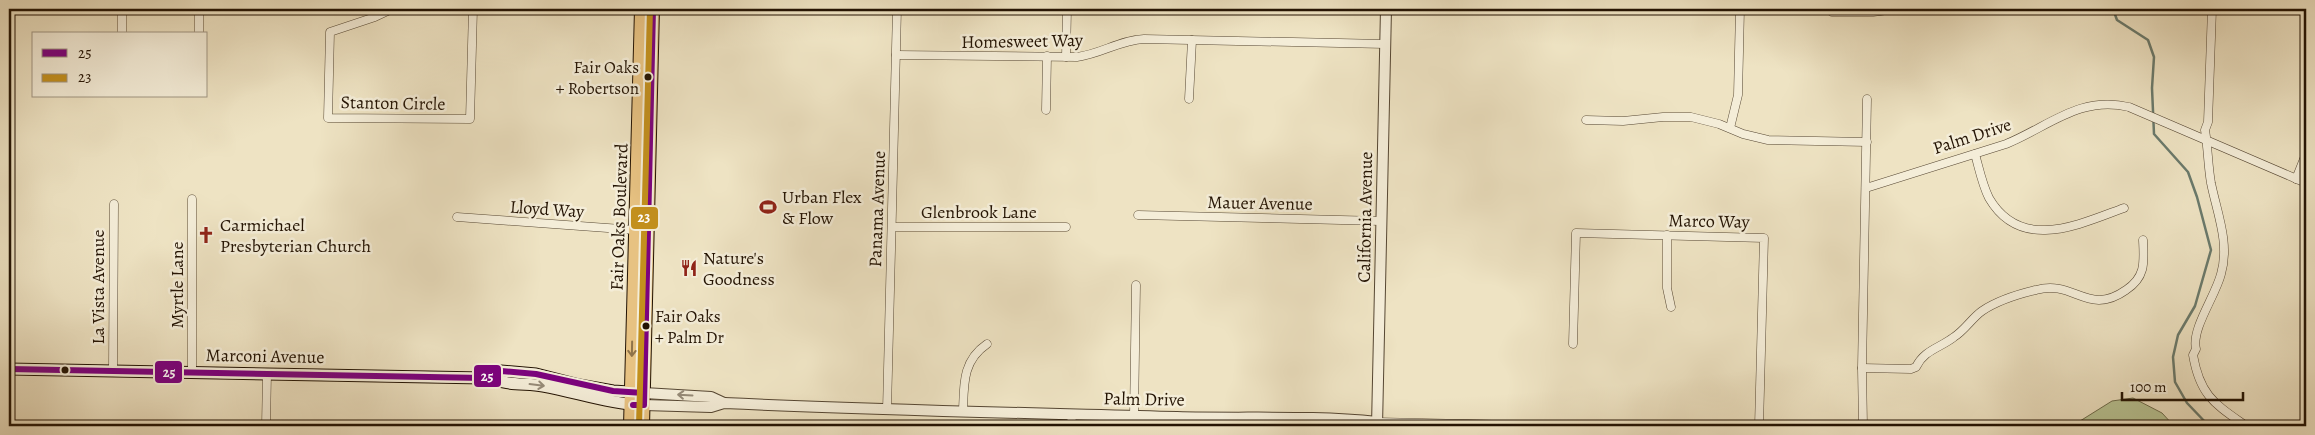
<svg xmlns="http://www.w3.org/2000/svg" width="2315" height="435" font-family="Alegreya,serif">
<rect width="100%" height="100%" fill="#eee3c3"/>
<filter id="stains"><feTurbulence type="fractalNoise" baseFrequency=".004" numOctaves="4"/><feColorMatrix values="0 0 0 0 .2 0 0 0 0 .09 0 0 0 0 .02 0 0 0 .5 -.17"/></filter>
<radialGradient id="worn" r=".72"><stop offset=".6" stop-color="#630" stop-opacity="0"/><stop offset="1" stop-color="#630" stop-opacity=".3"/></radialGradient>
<path fill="#b8c494" stroke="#6e6c4c" d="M2133 398 2162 413 2174 426H2072L2112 401Z"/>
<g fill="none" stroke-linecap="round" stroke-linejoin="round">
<path stroke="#6a7a6c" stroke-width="2.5" d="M2113 9 2117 20 2148 40 2154 57 2152 88 2154 134 2188 172 2197 197 2211 250 2195 306 2178 335 2173 357 2175 382 2187 403 2209 426"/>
<g stroke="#564733" stroke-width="9">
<g id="minor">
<path d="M199 9V34"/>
<path d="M392 9 375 17 330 32 328 118 470 119 473 9"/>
<path d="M1832 9V12H1873L1895 9"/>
<path d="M2212 9 2208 122 2205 130C2208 148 2208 166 2211 183 2217 213 2230 243 2221 274 2216 295 2191 329 2196 349L2193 355C2200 396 2215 404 2246 426"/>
<path d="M122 34V9"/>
<path d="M896 55 1077 57C1101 54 1120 40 1144 39L1385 44"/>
<path d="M1066 57 1067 9"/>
<path d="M1189 99 1192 40"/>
<path d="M1046 110 1047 56"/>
<path d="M1586 120 1623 121 1663 117H1691L1719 124 1743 134 1768 140 1867 142"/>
<path d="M1730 128 1738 95 1740 9"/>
<path d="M1975 154C1979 168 1982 184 1989 198 2021 253 2080 224 2124 208"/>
<path d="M2296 179 2306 154"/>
<path d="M1866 188 2006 144C2048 127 2080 95 2129 107L2306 183"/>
<path d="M1138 215 1381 221"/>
<path d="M457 217 635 230"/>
<path d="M892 227H1066"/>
<path d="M1667 235V288L1671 307"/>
<path d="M1573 344 1576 233 1764 238 1759 426"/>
<path d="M1862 368 1911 369 1916 367C1924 350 1940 348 1954 337 1965 330 1972 318 1982 311 1997 301 2019 294 2036 290 2074 279 2088 317 2126 290 2146 277 2144 262 2143 240"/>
<path d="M113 371 114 204"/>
<path d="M192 372V199"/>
<path d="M887 410 897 9"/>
<path d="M963 412C964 385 962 361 987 344"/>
<path d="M1134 416 1136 285"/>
<path d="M1377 422 1564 426"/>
<path d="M266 426 267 373"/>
<path d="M1071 426 1072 414"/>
<path d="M1863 426 1862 368 1867 99"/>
</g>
</g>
<g stroke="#564733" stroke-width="12">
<g id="tertiary">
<path d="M644 393 711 397 724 403"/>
<path d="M644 405 711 407 724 403C875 410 1026 413 1177 417 1244 419 1311 415 1377 422"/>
<path d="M1377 426 1386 9"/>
</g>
</g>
<g stroke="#231303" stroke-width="13">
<g id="secondary">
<path d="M9 369 483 378 501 371 536 374 579 385 613 391 644 393"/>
<path d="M490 377C506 386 525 383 543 386 576 392 606 403 639 405"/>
</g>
</g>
<g stroke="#231303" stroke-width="14">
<g id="primary">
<path d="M630 426 641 9"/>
<path d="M643 426 653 9"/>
</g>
</g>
<use href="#minor" stroke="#f4edd8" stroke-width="8"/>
<use href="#tertiary" stroke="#f4edd8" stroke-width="10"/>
<use href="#secondary" stroke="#f4edd8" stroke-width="11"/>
<use href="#primary" stroke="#e7c282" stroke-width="12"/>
<g stroke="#f4edd8" stroke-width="10">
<g id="bus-1">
<path d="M9 369 483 378 501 371 536 374 613 391 644 393"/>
<path d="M633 405H644L653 9"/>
</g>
</g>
<g stroke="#f4edd8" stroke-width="10">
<path id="bus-2" d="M639 426 650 9"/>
</g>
<use href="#bus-1" stroke="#7c027e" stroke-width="6"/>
<use href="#bus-2" stroke="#c3901d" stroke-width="6"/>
</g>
<defs><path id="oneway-shaft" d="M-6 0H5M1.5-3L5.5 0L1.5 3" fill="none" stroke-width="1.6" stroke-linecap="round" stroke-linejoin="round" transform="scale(1.25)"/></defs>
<use stroke="#8f7349" href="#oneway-shaft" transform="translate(632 349) rotate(91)"/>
<g stroke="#968b78">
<use href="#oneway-shaft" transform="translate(537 385) rotate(7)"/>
<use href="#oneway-shaft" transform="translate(685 395) rotate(-177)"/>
</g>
<defs>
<g id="stadium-bare" transform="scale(1.35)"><path d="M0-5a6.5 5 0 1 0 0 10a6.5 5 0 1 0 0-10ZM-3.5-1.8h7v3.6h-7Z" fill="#8f2418" stroke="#f4edd8" stroke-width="2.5" paint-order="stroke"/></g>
<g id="church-bare" transform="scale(1.35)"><path d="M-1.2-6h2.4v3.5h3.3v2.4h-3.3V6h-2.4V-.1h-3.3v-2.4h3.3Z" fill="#8f2418" stroke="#f4edd8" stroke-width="2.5" paint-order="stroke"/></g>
<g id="restaurant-bare" transform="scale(1.35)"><path d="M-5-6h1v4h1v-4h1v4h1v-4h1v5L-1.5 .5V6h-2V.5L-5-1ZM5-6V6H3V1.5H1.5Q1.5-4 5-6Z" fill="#8f2418" stroke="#f4edd8" stroke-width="2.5" paint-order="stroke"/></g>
</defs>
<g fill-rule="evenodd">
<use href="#stadium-bare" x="768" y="207"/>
<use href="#church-bare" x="206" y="235"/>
<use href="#restaurant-bare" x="689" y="268"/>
</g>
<g fill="#231303" stroke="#f4edd8" stroke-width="2">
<circle cx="648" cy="77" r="4.5"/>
<circle cx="646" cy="326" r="4.5"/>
<circle cx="65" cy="370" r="4.5"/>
</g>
<g text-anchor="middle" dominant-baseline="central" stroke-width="5" stroke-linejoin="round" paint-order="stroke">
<g font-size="17" fill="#231303" stroke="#f4edd8" text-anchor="end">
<text x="639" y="67">Fair Oaks<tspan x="639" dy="21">+ Robertson</tspan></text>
<text x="655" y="316" text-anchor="start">Fair Oaks<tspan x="655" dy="21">+ Palm Dr</tspan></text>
</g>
<g font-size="18" fill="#231303" stroke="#f4edd8">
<text transform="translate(1022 41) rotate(-1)">Homesweet Way</text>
<text transform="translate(393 103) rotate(1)">Stanton Circle</text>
<text transform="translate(1972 136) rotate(-18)">Palm Drive</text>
<text transform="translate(1260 203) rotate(1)">Mauer Avenue</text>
<text transform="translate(547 209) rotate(4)">Lloyd Way</text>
<text transform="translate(877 209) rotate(-88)">Panama Avenue</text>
<text x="979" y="212">Glenbrook Lane</text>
<text transform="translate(619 217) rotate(-88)">Fair Oaks Boulevard</text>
<text transform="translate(1365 217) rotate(-89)">California Avenue</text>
<text transform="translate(1709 221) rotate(1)">Marco Way</text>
<text transform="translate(177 285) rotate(-90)">Myrtle Lane</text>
<text transform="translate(98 287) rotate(-90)">La Vista Avenue</text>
<text transform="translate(265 356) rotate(1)">Marconi Avenue</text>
<text transform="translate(1144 399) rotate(1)">Palm Drive</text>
</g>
<g font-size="18" fill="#231303" stroke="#f4edd8" text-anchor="start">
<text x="782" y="197">Urban Flex<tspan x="782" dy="21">&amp; Flow</tspan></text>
<text x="220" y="225">Carmichael<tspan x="220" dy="21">Presbyterian Church</tspan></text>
<text x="703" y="258">Nature's<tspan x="703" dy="21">Goodness</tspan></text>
</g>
</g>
<g stroke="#f4edd8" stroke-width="2">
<rect x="630" y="206" width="29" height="24" rx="5" fill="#c3901d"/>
<rect x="154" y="360" width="29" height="24" rx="5" fill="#7c027e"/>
<rect x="473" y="364" width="29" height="24" rx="5" fill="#7c027e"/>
</g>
<g font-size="14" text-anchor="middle" font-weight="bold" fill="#fff">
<text x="644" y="222">23</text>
<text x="169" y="377">25</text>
<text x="487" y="381">25</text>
</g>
<rect width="2315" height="435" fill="none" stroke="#eee3c3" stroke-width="30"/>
<rect x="10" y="10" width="2295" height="415" fill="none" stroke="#231303" stroke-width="2.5"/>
<rect x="15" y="15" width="2285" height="405" fill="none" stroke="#231303"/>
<rect x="32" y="32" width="175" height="65" fill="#f4edd8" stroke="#a09683"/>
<rect x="42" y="49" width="25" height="8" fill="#7c027e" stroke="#a09683"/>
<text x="78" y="58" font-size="15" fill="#231303">25</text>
<rect x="42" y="74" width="25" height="8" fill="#c3901d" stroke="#a09683"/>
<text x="78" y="82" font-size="15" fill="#231303">23</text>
<path d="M2122 392v8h121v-8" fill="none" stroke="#231303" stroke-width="2.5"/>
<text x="2130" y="392" font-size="15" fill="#231303" stroke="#f4edd8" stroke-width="4" paint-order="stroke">100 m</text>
<rect width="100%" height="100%" filter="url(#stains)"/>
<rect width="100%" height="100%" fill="url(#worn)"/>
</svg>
